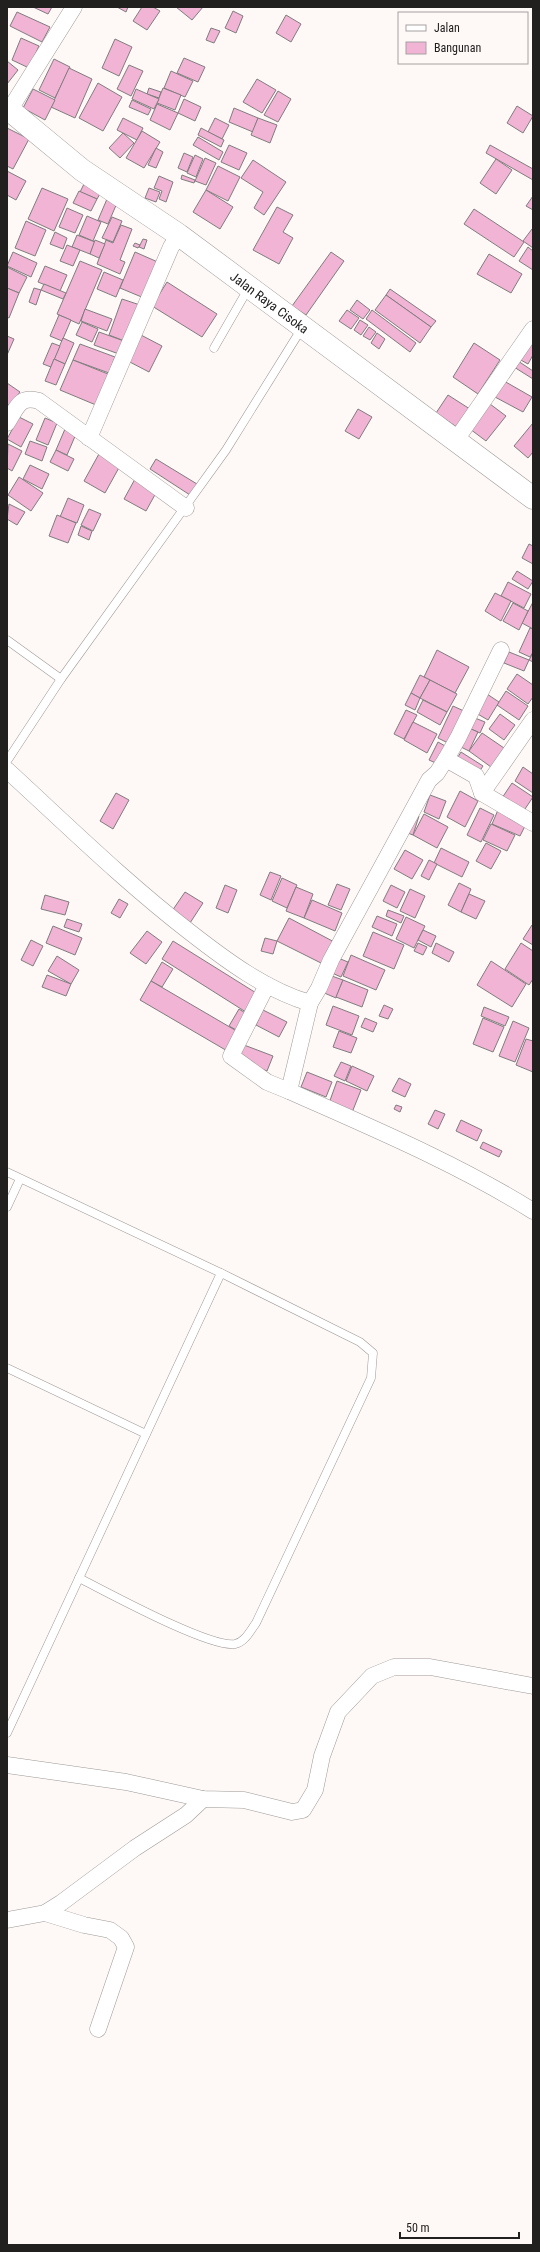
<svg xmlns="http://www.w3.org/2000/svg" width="540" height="2252" font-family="'Roboto Condensed',sans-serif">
<rect width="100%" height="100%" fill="#fef9f7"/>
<g fill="#f1b4d4" stroke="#807c7e">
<path d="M33 7H52L48 14Z"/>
<path d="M117 7H128L126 12Z"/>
<path d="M142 7H153L160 11 147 30 133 21Z"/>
<path d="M176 7H203L192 20Z"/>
<path d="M233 11 243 16 236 33 225 28Z"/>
<path d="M17 12 50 27 42 42 10 26Z"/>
<path d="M286 15 301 24 291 42 276 33Z"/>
<path d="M211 28 220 31 214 43 206 40Z"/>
<path d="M21 38 39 46 29 68 12 60Z"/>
<path d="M115 39 132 47 119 76 102 68Z"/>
<path d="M184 58 205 67 198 82 177 73Z"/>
<path d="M54 59 70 67 55 98 39 90Z"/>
<path d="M7 61 18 70 7 84Z"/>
<path d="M129 65 143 71 131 96 117 89Z"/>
<path d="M69 68 92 79 75 118 51 107Z"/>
<path d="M171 71 193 81 185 97 164 88Z"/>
<path d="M257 79 276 90 262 113 243 102Z"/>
<path d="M98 83 122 97 103 131 79 118Z"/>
<path d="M149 88 161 92 159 98 147 94Z"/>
<path d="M163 88 181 95 175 110 157 103Z"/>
<path d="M33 89 55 100 45 120 23 108Z"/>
<path d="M136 89 159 99 154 109 132 99Z"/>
<path d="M278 91 291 99 278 122 264 115Z"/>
<path d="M184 99 201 107 195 121 178 113Z"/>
<path d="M132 100 151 109 148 115 129 107Z"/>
<path d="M157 104 178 113 170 130 150 120Z"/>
<path d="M517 106 533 116 523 133 507 123Z"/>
<path d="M234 108 258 118 253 132 229 122Z"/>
<path d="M123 118 143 128 137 140 117 130Z"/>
<path d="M215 118 229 125 222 139 208 132Z"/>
<path d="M258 118 277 125 270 143 251 135Z"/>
<path d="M7 128 29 139 13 169 7 166Z"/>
<path d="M201 128 224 140 221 147 198 135Z"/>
<path d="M142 131 160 142 144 168 126 158Z"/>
<path d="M123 133 134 143 120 158 109 148Z"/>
<path d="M198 137 223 152 219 160 193 145Z"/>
<path d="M229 145 247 153 239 170 221 162Z"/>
<path d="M490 145 533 169V180L486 153Z"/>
<path d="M156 148 163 152 156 168 148 165Z"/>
<path d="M184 153 193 157 187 172 178 168Z"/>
<path d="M195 155 203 159 196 177 187 173Z"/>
<path d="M205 158 216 163 206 185 195 181Z"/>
<path d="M496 159 512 170 496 194 480 183Z"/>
<path d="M253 160 286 182 264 215 254 208 263 192 241 178Z"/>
<path d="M218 166 240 177 228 201 206 190Z"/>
<path d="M7 171 26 181 16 200 7 195Z"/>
<path d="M182 175 195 180 194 183 181 179Z"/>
<path d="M159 176 173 182 166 202 159 199 162 191 154 188Z"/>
<path d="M84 184 101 192 97 199 80 192Z"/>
<path d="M42 188 68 199 54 231 28 219Z"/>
<path d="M149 188 160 192 156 202 145 198Z"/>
<path d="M206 190 233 207 220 229 193 212Z"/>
<path d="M79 191 97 199 91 211 73 203Z"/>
<path d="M533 196V210L526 206Z"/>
<path d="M107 199 117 203 108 224 98 220Z"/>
<path d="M277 207 293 215 283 232 293 238 279 264 253 250Z"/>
<path d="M67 208 83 215 75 233 59 227Z"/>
<path d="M474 209 524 242 514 257 464 224Z"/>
<path d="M87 216 101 222 93 241 79 235Z"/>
<path d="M112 217 122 221 113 242 102 238Z"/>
<path d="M26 221 46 230 35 256 15 248Z"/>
<path d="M121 225 132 229 120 260 125 262 120 274 97 264 106 240 113 243Z"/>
<path d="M532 229 533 230V248L523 241Z"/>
<path d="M55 232 67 238 63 249 50 244Z"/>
<path d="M77 235 95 242 90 254 72 247Z"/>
<path d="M143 239 147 240 144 249 139 247Z"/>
<path d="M95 240 105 244 99 258 90 254Z"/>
<path d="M135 243 140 245 138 248 133 246Z"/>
<path d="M67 245 80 250 73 266 60 261Z"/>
<path d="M528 247 533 251V270L519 261Z"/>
<path d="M13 252 37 263 31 277 7 266Z"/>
<path d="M135 252 160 263 144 298 120 288Z"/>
<path d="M331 252 344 261 306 315 292 306Z"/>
<path d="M489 254 522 274 511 293 477 274Z"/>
<path d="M80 261 102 270 79 324 57 314Z"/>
<path d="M45 266 67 275 60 291 38 282Z"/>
<path d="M7 267 27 277 19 293 7 288Z"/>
<path d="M104 272 123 280 116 297 97 289Z"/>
<path d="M167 282 217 314 202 337 152 306Z"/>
<path d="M44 284 66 293 63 299 41 290Z"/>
<path d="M7 288 19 293 9 318 7 317Z"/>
<path d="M34 288 41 290 36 305 29 302Z"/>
<path d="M390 289 436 321 431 327 386 295Z"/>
<path d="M386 295 431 327 420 343 375 310Z"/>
<path d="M122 299 140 305 127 342 109 335Z"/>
<path d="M357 300 370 310 363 319 350 310Z"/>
<path d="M85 309 112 319 107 331 81 321Z"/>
<path d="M347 310 359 318 351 329 339 321Z"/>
<path d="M372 310 416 343 410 352 366 319Z"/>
<path d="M59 315 71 320 62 341 50 336Z"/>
<path d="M360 320 368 325 361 335 354 330Z"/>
<path d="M82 322 98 329 92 342 76 335Z"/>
<path d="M369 327 376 332 370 340 363 336Z"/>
<path d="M99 332 124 341 119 354 94 345Z"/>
<path d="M377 333 385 339 379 349 371 343Z"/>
<path d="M139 334 162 346 149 372 126 360Z"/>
<path d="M7 336 14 339 7 355Z"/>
<path d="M63 338 74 343 65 364 54 359Z"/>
<path d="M533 340V355L528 364 519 359Z"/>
<path d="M52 343 60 346 51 367 43 364Z"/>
<path d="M474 343 500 360 478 394 453 377Z"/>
<path d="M80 344 115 357 109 373 73 360Z"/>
<path d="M54 359 65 364 56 385 45 381Z"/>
<path d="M73 360 108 374 96 405 60 390Z"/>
<path d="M518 361 533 371V379L514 367Z"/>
<path d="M504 381 532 397 523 412 495 397Z"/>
<path d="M7 383 20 392 10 406 7 404Z"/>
<path d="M448 395 473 411 461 430 436 413Z"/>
<path d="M490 404 506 416 486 441 470 429Z"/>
<path d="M358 409 372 417 359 439 345 431Z"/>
<path d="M19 417 33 424 21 447 7 439Z"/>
<path d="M45 418 57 423 48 445 36 440Z"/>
<path d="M533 423V452L528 458 514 446Z"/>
<path d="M65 429 76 434 67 455 56 450Z"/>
<path d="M30 441 47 447 42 461 25 454Z"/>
<path d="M8 444 22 451 12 471 7 468Z"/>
<path d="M56 450 74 459 68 471 50 462Z"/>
<path d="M100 452 121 464 105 493 84 481Z"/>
<path d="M156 459 197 484 190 495 150 469Z"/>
<path d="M30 465 49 474 42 489 23 479Z"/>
<path d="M19 477 43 493 31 511 8 495Z"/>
<path d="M135 479 157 491 146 511 124 499Z"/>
<path d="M68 498 84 505 77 523 60 517Z"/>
<path d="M9 504 25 512 17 525 7 519Z"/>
<path d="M89 509 101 514 93 531 81 525Z"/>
<path d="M57 515 76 523 68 543 49 536Z"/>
<path d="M81 526 92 531 89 540 78 535Z"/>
<path d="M529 544 533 546V564L522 558Z"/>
<path d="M517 571 533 581 528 589 512 579Z"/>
<path d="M508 582 531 594 524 608 501 596Z"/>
<path d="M495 593 511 601 501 621 485 611Z"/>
<path d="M533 602V629L522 623Z"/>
<path d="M513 603 528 611 519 630 503 621Z"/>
<path d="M530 628 533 629V652L530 657 519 652Z"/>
<path d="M437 650 469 667 455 693 424 677Z"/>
<path d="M509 652 529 660 524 671 504 663Z"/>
<path d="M533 653V662L529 660Z"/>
<path d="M517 674 533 685V697L528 704 507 689Z"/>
<path d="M420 675 430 680 420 698 411 693Z"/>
<path d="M430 680 457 694 447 712 420 698Z"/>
<path d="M506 691 528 706 519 720 497 705Z"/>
<path d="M411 693 420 698 415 710 405 705Z"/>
<path d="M487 694 499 702 488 720 476 713Z"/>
<path d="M423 700 447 712 440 725 417 712Z"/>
<path d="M453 706 466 712 450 744 438 738Z"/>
<path d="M406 710 417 715 404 739 394 734Z"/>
<path d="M500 714 515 725 504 740 489 729Z"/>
<path d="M475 718 485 722 480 733 471 729Z"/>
<path d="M413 722 437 734 427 753 404 740Z"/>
<path d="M471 729 478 732 469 751 461 747Z"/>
<path d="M482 733 504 748 491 767 469 751Z"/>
<path d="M438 742 447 747 438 764 429 760Z"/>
<path d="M461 752 483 766 477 775 455 762Z"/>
<path d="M523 767 533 774V793L515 781Z"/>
<path d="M512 783 533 797 523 812 502 798Z"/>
<path d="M460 791 478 801 465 827 447 817Z"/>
<path d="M116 793 129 800 113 829 100 821Z"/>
<path d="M430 795 446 801 439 819 424 812Z"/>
<path d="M480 808 494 815 481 842 467 835Z"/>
<path d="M498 810 527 822 520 836 492 824Z"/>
<path d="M412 813 419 816 413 835 405 832Z"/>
<path d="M424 814 448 827 437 848 413 835Z"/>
<path d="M491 824 515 835 507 851 483 840Z"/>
<path d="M486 843 501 851 491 869 476 861Z"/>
<path d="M441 848 469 862 462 877 434 863Z"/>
<path d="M405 850 423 860 412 879 394 869Z"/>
<path d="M429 860 437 864 429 880 421 876Z"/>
<path d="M270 872 281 876 271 900 260 895Z"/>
<path d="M282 878 297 885 287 908 272 901Z"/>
<path d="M459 883 471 889 461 912 448 905Z"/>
<path d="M337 884 350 889 341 910 328 905Z"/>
<path d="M225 885 237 890 228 913 216 908Z"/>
<path d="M391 885 405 892 397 908 383 901Z"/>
<path d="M296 887 313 894 304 918 286 911Z"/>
<path d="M410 889 425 896 415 918 400 911Z"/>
<path d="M185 892 203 903 190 923 172 911Z"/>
<path d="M469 894 485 901 476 919 461 912Z"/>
<path d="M45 895 69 902 65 915 41 909Z"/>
<path d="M119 899 128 904 120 918 111 913Z"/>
<path d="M312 900 342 913 335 931 304 918Z"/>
<path d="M388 910 404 916 401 923 386 916Z"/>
<path d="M377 916 397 924 392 936 372 927Z"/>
<path d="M406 917 425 926 414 948 396 939Z"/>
<path d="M289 918 338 944 327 966 277 941Z"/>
<path d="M67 919 82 924 79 932 64 927Z"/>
<path d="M532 925 533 926V945L523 939Z"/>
<path d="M53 926 82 938 75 955 46 943Z"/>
<path d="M423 930 436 936 431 947 418 940Z"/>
<path d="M147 931 162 942 146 964 130 953Z"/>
<path d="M373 932 404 945 394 969 363 956Z"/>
<path d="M265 938 277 941 273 954 261 951Z"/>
<path d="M31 940 43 946 33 966 21 960Z"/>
<path d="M173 941 261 996 249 1014 162 959Z"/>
<path d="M418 943 427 947 423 955 414 951Z"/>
<path d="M436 943 454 952 449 962 432 953Z"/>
<path d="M521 943 533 951V979L529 985 505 969Z"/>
<path d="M351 955 385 970 376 990 343 976Z"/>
<path d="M57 956 79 970 71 984 48 971Z"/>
<path d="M338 958 348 962 341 977 332 973Z"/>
<path d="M491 961 526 984 512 1007 477 985Z"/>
<path d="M162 962 173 969 162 987 151 981Z"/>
<path d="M47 975 71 984 66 996 42 987Z"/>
<path d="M329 975 343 980 336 998 322 992Z"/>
<path d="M343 980 368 990 362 1007 336 997Z"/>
<path d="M151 981 240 1033 229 1052 140 1000Z"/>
<path d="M384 1005 393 1009 388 1019 379 1016Z"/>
<path d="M333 1006 359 1016 352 1035 326 1025Z"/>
<path d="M484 1007 509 1017 505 1026 481 1016Z"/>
<path d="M239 1009 250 1016 240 1032 229 1026Z"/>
<path d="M263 1010 287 1022 279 1037 256 1025Z"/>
<path d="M365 1018 377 1023 373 1032 361 1027Z"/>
<path d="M483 1018 504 1027 493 1052 473 1044Z"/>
<path d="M513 1021 529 1028 515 1062 499 1056Z"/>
<path d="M339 1031 357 1038 351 1053 333 1047Z"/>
<path d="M526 1039 533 1041V1072L516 1065Z"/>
<path d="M244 1045 273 1056 267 1071 238 1060Z"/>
<path d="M341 1062 351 1066 345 1081 334 1076Z"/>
<path d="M352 1066 374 1076 367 1091 346 1081Z"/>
<path d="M307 1072 332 1082 326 1097 301 1087Z"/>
<path d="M399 1078 411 1084 405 1097 392 1091Z"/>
<path d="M337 1081 361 1090 351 1115 328 1106Z"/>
<path d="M396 1105 402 1107 400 1112 394 1109Z"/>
<path d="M435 1110 445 1114 438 1129 428 1124Z"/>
<path d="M461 1120 482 1130 477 1141 456 1131Z"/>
<path d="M483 1142 502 1151 499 1157 480 1148Z"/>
</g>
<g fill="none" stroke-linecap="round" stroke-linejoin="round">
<g stroke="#9e9a98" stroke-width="9">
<g id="lane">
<path d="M214 348 248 289"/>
<path d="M7 640 61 679"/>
<path d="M7 761 61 679 226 450 302 328"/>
<path d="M7 1172 221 1273 360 1342 373 1353 371 1378 256 1623C250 1631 245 1642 235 1644 209 1648 107 1592 79 1578"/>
<path d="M7 1207 20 1179"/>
<path d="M7 1368 146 1434"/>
<path d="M7 1733 221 1273"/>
</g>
</g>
<g stroke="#9e9a98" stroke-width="17">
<g id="street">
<path d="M7 114 74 7"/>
<path d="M7 423C17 408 19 395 39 401L186 508"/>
<path d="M89 438 171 247 179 235"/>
<path d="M456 440 533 329"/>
<path d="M533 720 482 793 476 776 446 759 437 773 429 780 331 960 319 988 310 1003 289 1091C372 1128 456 1163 533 1211"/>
<path d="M446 759 458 738 501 650"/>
<path d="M7 770C67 825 126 883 191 933 227 961 266 990 310 1003"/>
<path d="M482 793 533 823"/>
<path d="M267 985 231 1056 267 1082 289 1091"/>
<path d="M7 1765 126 1782 203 1799 244 1800 292 1812 303 1810 315 1790 322 1756 338 1712 372 1676 394 1667H430L533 1686"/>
<path d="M45 1913 84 1925 110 1930 121 1938 126 1947 98 2029"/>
<path d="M7 1920 45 1913 61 1903 135 1848 186 1815 203 1799"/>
</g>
</g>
<g stroke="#9e9a98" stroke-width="23">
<g id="secondary">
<path id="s1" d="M7 108 82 170 179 235 533 498"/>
</g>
</g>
<use href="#lane" stroke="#fff" stroke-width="8"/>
<use href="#street" stroke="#fff" stroke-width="16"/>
<use href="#secondary" stroke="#fff" stroke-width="22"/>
</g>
<g text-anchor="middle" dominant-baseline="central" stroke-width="3.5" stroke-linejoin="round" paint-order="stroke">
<g font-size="13" fill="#21201f" stroke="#fef9f7">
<text stroke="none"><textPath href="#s1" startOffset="327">Jalan Raya Cisoka</textPath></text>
</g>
</g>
<rect width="540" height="2252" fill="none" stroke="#21201f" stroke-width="16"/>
<rect x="398" y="12" width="130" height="52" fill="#fef9f7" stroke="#a6a2a1"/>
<rect x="406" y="25" width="20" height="6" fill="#ffffff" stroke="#a6a2a1"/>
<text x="434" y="32" font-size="12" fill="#21201f">Jalan</text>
<rect x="406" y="42" width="20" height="12" fill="#f1b4d4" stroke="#a6a2a1"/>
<text x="434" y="52" font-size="12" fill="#21201f">Bangunan</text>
<path d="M400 2232v6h119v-6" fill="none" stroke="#21201f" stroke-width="2"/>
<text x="406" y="2232" font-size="12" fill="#21201f" stroke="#fef9f7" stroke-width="3" paint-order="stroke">50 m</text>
</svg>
